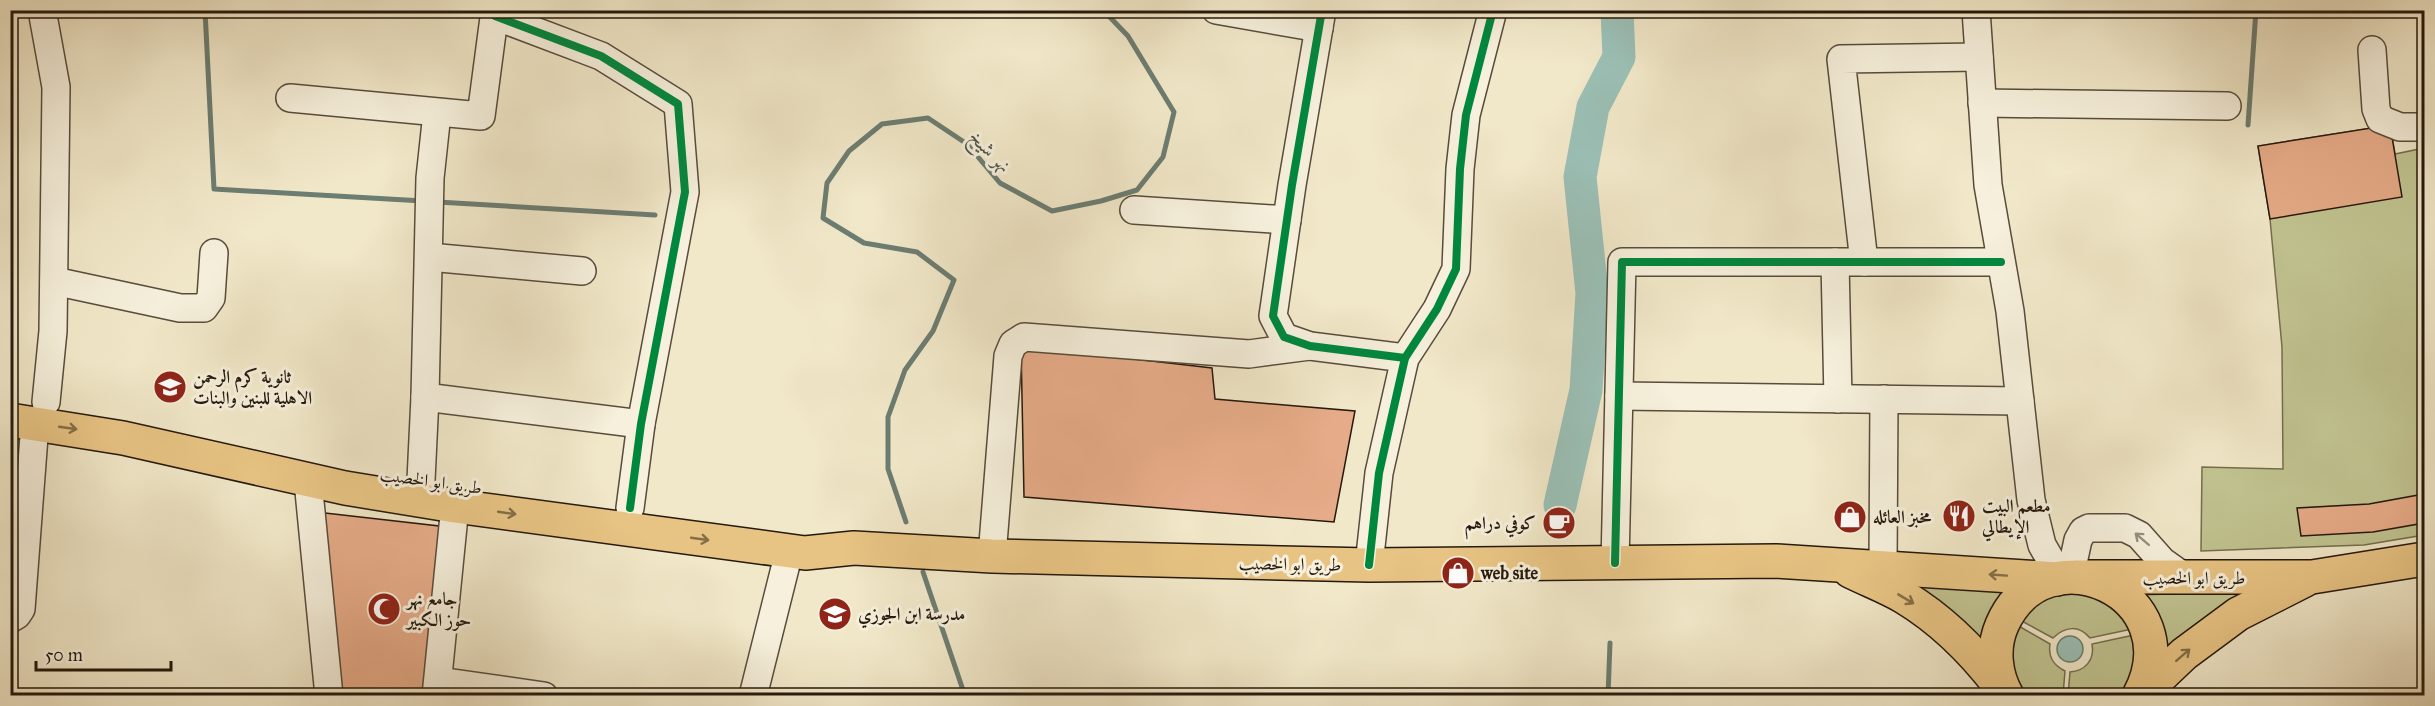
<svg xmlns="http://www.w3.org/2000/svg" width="2435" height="706" font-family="'IM FELL Great Primer',Amiri,serif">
<rect width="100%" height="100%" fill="#f1e8c9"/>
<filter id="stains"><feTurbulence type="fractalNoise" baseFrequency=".00333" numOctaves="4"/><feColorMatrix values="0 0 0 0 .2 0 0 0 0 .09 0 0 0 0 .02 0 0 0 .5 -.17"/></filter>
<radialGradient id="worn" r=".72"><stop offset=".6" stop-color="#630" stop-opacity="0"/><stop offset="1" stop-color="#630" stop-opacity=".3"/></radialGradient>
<g fill="#c1c491" stroke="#736e4f" stroke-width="1.5">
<path d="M2390 125 2395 154 2424 148V535L2364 545 2201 551 2202 467 2283 469 2282 347 2270 219 2258 146Z"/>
<path d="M1915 585 2008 592 1989 614 1982 641Z"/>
<path d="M2079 590 2111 602 2132 629 2090 638C2079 625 2065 626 2053 638L2020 620 2045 597Z"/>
<path d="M2237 592 2245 593 2241 599 2160 650 2138 595Z"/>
<path d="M2017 625 2050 644C2048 657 2053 665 2065 671L2063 695H2028C2010 674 2009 651 2017 625Z"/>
<path d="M2134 635C2137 657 2133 679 2118 695L2068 696 2070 672C2085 671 2095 660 2092 644Z"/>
</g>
<circle fill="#9bc0b6" stroke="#6c7d72" stroke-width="1.5" cx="2070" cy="649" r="13"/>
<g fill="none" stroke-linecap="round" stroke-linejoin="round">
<g stroke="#6c7d72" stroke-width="5">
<path d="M205 10 214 189 423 201"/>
<path d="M2248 125 2256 10"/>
<path d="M438 202 655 215"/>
<path d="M906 522 888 469V417L905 370 933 331 954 280 917 252 864 243 823 218 827 183 849 151 882 124 928 118 967 144 1000 183 1052 211 1101 201 1137 190 1163 157 1174 112 1128 36 1103 10"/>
<path d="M923 572 965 696"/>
<path d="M1608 696 1610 643"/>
</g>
<path stroke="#9bc0b6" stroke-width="33" d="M1560 505 1586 390 1592 293 1580 177 1593 107 1619 57 1617 10"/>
</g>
<g fill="#e6ab88" stroke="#25180d" stroke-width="1.5">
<path d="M2390 125 2402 197 2270 219 2258 146Z"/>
<path d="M1021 346 1212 368 1215 399 1355 411 1334 522 1024 497Z"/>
<path d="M2424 494V523L2373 532 2301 536 2297 508 2369 504Z"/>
<path d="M325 513 439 526 433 694 336 693Z"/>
</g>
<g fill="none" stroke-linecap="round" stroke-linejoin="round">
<g stroke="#584c3c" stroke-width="30">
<g id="minor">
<path d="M42 10 56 87 53 331 46 402"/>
<path d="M1216 10 1319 28"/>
<path d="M1322 10 1292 185 1273 316 1284 337 1310 346 1405 358"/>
<path d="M1976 10 1988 185 2010 311 2031 500 2042 545 2061 578"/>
<path d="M495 16 601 56 678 104 685 192 641 424 630 508"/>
<path d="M2372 50 2376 109 2380 119 2400 127H2424"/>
<path d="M290 98 481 116 495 10"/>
<path d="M1982 103 2227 106"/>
<path d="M1134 210 1287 220"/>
<path d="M429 257 582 271"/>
<path d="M1835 262 1838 399"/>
<path d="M1864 262 1841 59 1979 57"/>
<path d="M54 281 180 308H204L211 298 214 253"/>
<path d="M1619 396 2020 401"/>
<path d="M425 397 641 424"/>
<path d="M421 480 425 397 430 178 437 113"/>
<path d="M308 481 329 696"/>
<path d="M992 556 1008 356 1013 344 1024 337 1249 354 1310 346"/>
<path d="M1615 563 1622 262H2001"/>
<path d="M1369 565 1379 473 1405 358 1437 309 1456 269 1460 169 1466 115 1493 10"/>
<path d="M1883 567 1884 399"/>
<path d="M2070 577 2078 540 2083 531 2089 528H2125L2139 535 2162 561 2186 578"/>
<path d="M10 619 17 615 21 609 35 423"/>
<path d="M439 681 544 696"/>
<path d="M436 696 455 506"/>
<path d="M753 696 789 552"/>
</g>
</g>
<g stroke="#25180d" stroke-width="36">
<g id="major">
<path d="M10 420 123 438 345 488 455 506 805 553 854 548 992 556 1369 565 1776 561 2057 579"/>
<path d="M1850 571C1868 580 1887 587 1904 597 1942 620 1973 651 1999 685"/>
<path d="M2077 577H2312L2424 559"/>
<path d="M2142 694 2184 654 2238 614 2305 580"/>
<path d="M2007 696C1995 674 1992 648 2002 625 2045 527 2193 594 2139 696"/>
</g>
</g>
<use href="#minor" stroke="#f6f0dc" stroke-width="27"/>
<use href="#major" stroke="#e8c484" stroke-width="33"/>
<g stroke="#f6f0dc" stroke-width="11">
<g id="cycleway">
<path d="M1322 10 1292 185 1273 316 1284 337 1310 346 1405 358"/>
<path d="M495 16 601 56 678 104 685 192 641 424 630 508"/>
<path d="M1615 563 1622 262H2001"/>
<path d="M1369 565 1379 473 1405 358 1437 309 1456 269 1460 169 1466 115 1493 10"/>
</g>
</g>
<use href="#cycleway" stroke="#00873e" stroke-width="8"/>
</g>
<defs><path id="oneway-shaft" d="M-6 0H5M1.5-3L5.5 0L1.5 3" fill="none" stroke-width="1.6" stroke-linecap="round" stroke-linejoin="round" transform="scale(1.5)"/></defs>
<g stroke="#866e48">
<use href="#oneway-shaft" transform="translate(68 428) rotate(8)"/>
<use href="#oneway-shaft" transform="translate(507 513) rotate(8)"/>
<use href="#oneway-shaft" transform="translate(700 539) rotate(8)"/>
<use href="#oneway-shaft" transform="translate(1998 575) rotate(-176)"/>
<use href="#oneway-shaft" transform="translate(1906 599) rotate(31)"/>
<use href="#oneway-shaft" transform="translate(2183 655) rotate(-41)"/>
</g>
<use stroke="#988f7f" href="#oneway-shaft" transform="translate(2142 539) rotate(-139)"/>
<defs>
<g id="school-disc" transform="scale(1.725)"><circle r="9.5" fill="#8f2418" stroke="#f6f0dc"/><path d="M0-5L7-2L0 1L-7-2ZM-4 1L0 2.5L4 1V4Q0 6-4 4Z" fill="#fff"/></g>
<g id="restaurant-disc" transform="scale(1.725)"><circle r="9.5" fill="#8f2418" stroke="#f6f0dc"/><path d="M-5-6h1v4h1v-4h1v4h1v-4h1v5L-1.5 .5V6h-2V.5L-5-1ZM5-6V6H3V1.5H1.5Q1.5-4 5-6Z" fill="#fff"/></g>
<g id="shop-disc" transform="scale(1.725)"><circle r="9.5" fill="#8f2418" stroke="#f6f0dc"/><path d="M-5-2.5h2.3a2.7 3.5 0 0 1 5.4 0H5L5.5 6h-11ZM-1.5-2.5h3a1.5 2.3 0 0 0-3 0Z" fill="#fff"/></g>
<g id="cafe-disc" transform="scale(1.725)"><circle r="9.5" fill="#8f2418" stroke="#f6f0dc"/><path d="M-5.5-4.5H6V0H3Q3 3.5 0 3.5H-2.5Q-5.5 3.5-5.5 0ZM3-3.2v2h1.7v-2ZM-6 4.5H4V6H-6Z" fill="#fff"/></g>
<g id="mosque-disc" transform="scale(1.725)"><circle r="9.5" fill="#8f2418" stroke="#f6f0dc"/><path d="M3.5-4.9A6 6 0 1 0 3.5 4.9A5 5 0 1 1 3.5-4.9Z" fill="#fff"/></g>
</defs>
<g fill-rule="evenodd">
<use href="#school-disc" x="170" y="387"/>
<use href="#restaurant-disc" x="1959" y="516"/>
<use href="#shop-disc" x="1850" y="517"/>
<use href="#cafe-disc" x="1559" y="523"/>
<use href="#shop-disc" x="1458" y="573"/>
<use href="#mosque-disc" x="384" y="609"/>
<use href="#school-disc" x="835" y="614"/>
</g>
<g text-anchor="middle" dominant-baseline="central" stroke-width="6" stroke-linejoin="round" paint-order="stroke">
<g font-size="18" font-weight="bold" fill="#25180d" stroke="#f6f0dc" text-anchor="start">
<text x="193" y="377">ثانوية كرم الرحمن<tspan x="193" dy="21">الاهلية للبنين والبنات</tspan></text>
<text x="1982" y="506">مطعم البيت<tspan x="1982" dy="21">الإيطالي</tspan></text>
<text x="1873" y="517">مخبز العائله</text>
<text x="1536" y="523" text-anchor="end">كوفي دراهم</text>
<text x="1481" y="573">web site</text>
<text x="407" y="599">جامع نهر<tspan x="407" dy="21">حوز الكبير</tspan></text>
<text x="858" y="614">مدرسة ابن الجوزي</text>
</g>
<g font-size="18" fill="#25180d" stroke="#f6f0dc">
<text transform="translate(431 481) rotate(8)">طريق ابو الخصيب</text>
<text transform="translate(1290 564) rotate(1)">طريق ابو الخصيب</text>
<text x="2194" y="578">طريق ابو الخصيب</text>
</g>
<g font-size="20" font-style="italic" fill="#4e5348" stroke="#f6f0dc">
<text transform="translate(991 151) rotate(45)">نهر شيخ</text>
</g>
</g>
<rect width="2435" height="706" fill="none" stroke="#f1e8c9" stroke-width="36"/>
<rect x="12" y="12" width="2411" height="682" fill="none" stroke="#25180d" stroke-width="3"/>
<rect x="18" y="18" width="2399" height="670" fill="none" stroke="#25180d" stroke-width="1.5"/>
<path d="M36 661v9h135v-9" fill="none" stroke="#25180d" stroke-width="3"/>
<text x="45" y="661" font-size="18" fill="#25180d" stroke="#f6f0dc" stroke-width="4.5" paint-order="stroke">50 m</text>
<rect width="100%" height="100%" filter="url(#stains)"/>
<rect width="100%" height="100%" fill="url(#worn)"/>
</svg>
